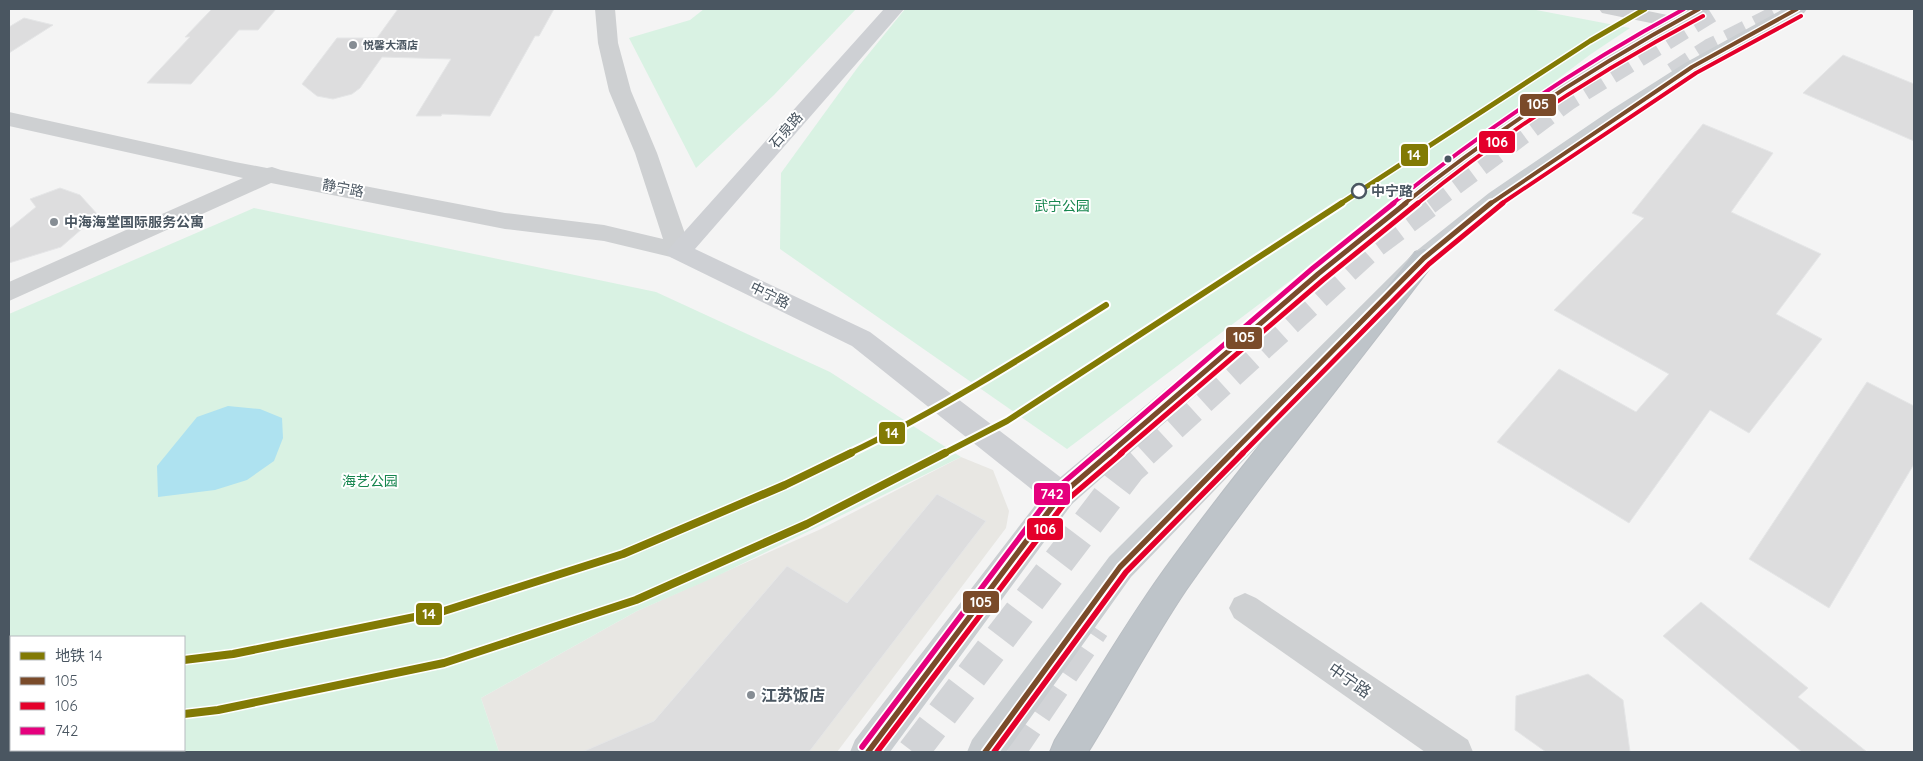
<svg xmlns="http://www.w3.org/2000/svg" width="1923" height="761" font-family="Quicksand,'Noto Sans SC',sans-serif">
<rect width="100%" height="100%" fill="#f4f4f4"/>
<path fill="#e8e7e3" d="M961 457 993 470 1009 511 1006 528 837 752H499L481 698 637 611 821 529Z"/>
<g fill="#d9f2e3" fill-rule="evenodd">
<path d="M704 9H856L774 95 696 168 629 38 690 20Z"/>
<path d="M905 9H1531L1630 28 1591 54 1067 449 780 249 781 173 858 67Z"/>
<path d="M254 208 656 292 830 372 961 457 715 577 637 611 481 698 499 752H9V314ZM11 637H184V750H11Z"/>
</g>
<path fill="#aee2f0" d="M228 406 260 409 282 418 283 438 274 461 247 480 215 490 158 497 157 466 197 417Z"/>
<g fill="#ddddde" stroke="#e5e6e7">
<path d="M212 9H276L258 30H239L191 84 147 83 190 37H185Z"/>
<path d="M398 9H554L539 36H535L490 116 442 114 441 116H416L451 59 382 57 360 88 352 94 333 99 317 96 302 84 337 38H377Z"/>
<path d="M24 18 53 25 9 53V27Z"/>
<path d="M1843 55 1914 84V141L1803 93Z"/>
<path d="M1703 124 1773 153 1731 212 1821 254 1776 314 1822 339 1749 433 1710 410 1629 523 1497 442 1559 369 1636 412 1669 374 1554 310 1644 218 1632 213Z"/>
<path d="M60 188 80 195 98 215 61 247 9 263V229L36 207 30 199Z"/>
<path d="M1867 382 1914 406V464L1829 608 1749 559Z"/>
<path d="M937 494 986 521 809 752H582L654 721 787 566 847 603Z"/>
<path d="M1701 602 1808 688 1798 697 1867 752H1802L1663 636Z"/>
<path d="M1588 674 1623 700 1630 752H1546L1515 730 1516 696Z"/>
</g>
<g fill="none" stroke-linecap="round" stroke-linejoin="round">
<g stroke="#d2d4d7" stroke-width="21" stroke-dasharray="21 11" stroke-linecap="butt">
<path d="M1673 73 1710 49 1790 9"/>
<path d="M1429 204 1568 100 1716 9"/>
</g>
<path stroke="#d2d4d7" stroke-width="26" stroke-dasharray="26 13" stroke-linecap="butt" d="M1145 454 1372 247 1431 203"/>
<g stroke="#d2d4d7" stroke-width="32" stroke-dasharray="32 16" stroke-linecap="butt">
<path d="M913 752 1130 468 1147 453"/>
<path d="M1009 752 1094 627"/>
</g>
<g stroke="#b9bec3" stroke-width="2">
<path id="highway" d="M1424 249 1433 252 1436 258 1433 264C1351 373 1264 478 1186 590 1151 642 1121 699 1088 752H1050L1055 740C1091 683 1125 624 1164 570 1243 461 1332 358 1415 252Z"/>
</g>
<g fill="#ced0d2" fill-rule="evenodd">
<path d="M595 9H615L618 43 631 91 657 153 691 251 688 257 679 259 604 241 505 229 271 183 9 301V282L243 178 9 126V112L235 162 267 168 272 167 281 170 505 213 604 225 663 239 635 153 609 91 598 43Z"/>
<path d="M1599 9H1638L1682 18 1685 22 1682 26 1675 28 1602 13Z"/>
<path d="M1245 593 1256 598 1468 740 1473 752H1425L1234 618 1229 608 1234 598Z"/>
</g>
<path fill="#ced0d4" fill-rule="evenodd" d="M884 9H904L695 249 870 332 1072 486 1076 495 1072 504 1061 508 1050 504 852 346 670 257 667 251Z"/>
<g fill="#caced1" fill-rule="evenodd">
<path d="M1685 9H1709L1706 13 1638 50 1558 101 1468 164 1327 280 1072 504 890 752H850L855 740 1050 486 1309 268 1452 154 1542 91 1624 42Z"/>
<path d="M1783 9H1807L1804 13 1699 71 1627 120 1505 203 1433 264 1131 577 1006 752H967L972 740 1109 557 1415 252 1489 193 1611 110 1685 63Z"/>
</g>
<use href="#highway" fill="#bec4c9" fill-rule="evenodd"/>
<g stroke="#fff" stroke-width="7">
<g id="bus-1-far2">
<path d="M1404 204C1497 129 1595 66 1699 9"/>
<path d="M1490 204 1692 67 1797 9"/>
</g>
</g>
<g stroke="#fff" stroke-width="9">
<g id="bus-1-far1">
<path d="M1109 454 1318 274 1406 203"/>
<path d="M1231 454 1424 258 1491 203"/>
</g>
</g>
<g stroke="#fff" stroke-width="9">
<g id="bus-1">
<path d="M868 752 1061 495 1110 453"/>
<path d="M985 752 1120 567 1232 453"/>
</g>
</g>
<g stroke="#fff" stroke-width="7">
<g id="bus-2-far2">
<path d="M1417 204C1506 131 1601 70 1703 16"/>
<path d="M1501 204 1696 73 1801 16"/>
</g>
</g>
<g stroke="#fff" stroke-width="9">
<g id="bus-2-far1">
<path d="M1120 454 1323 280 1418 203"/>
<path d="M1242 454 1429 264 1503 203"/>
</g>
</g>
<g stroke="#fff" stroke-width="9">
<g id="bus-2">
<path d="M877 752 1067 500 1122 453"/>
<path d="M994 752 1126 572 1243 453"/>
</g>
</g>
<g stroke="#fff" stroke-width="7">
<path id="bus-3-far2" d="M1392 204C1484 130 1580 65 1684 9"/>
</g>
<g stroke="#fff" stroke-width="9">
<path id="bus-3-far1" d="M1097 454 1313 268 1394 203"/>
</g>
<g stroke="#fff" stroke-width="9">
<path id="bus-3" d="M862 747 1056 489 1098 453"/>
</g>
<use href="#bus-1-far2" stroke="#7a4b2a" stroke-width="4"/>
<use href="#bus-1-far1" stroke="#7a4b2a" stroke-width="5"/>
<use href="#bus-1" stroke="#7a4b2a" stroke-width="5.5"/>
<use href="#bus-2-far2" stroke="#e4002b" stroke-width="4"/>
<use href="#bus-2-far1" stroke="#e4002b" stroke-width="5"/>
<use href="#bus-2" stroke="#e4002b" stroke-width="5.5"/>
<use href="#bus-3-far2" stroke="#e5007d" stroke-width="4"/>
<use href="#bus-3-far1" stroke="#e5007d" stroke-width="5"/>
<use href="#bus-3" stroke="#e5007d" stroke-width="5.5"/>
<g stroke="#fff" stroke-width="8">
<path id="metro-1-far2" d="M1340 204 1590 41 1645 9"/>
</g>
<g stroke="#fff" stroke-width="10">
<g id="metro-1-far1">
<path d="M848 454C938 411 1022 358 1106 305"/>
<path d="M943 454 1007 421 1342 203"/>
</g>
</g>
<g stroke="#fff" stroke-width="11">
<g id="metro-1">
<path d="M184 660 233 654 444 611 623 554 785 485 851 453"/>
<path d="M184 714 218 710 444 663 636 600 807 524 945 453"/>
</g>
</g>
<use href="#metro-1-far2" stroke="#827a04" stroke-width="5"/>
<use href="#metro-1-far1" stroke="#827a04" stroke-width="6"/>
<use href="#metro-1" stroke="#827a04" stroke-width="8"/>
</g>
<g fill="#868d94" stroke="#fff" stroke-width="2">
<circle cx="353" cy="45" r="5"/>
<circle cx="54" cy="222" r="5"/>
<circle cx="751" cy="695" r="5"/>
</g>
<circle fill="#4a5661" stroke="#fff" stroke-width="2" cx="1448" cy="159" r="4.5"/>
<circle fill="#fff" stroke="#4a5661" stroke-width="2.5" cx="1359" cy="191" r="7"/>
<g text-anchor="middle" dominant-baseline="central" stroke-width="4" stroke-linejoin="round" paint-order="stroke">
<g font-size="11" font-weight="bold" fill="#4a5661" stroke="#fff" text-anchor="start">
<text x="363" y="45">悦馨大酒店</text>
</g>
<g font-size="14" fill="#4a5661" stroke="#fff">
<text transform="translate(786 130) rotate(-49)">石泉路</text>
<text transform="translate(343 188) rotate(11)">静宁路</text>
<text transform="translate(770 295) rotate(26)">中宁路</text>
</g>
<g font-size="14" font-weight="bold" fill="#4a5661" stroke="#fff" text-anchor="start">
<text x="1371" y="191">中宁路</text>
</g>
<g font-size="14" fill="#17864f" stroke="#fff">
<text x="1062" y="206">武宁公园</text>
<text x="370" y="481">海艺公园</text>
</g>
<g font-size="14" font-weight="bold" fill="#4a5661" stroke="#fff" text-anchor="start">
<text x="64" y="222">中海海堂国际服务公寓</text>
</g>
<g font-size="16" fill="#4a5661" stroke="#fff">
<text transform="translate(1350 680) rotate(35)">中宁路</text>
</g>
<g font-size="16" font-weight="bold" fill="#4a5661" stroke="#fff" text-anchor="start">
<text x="761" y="695">江苏饭店</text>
</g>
</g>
<g stroke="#fff" stroke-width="2">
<rect x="1519" y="93" width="38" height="24" rx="5" fill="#7a4b2a"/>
<rect x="1478" y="130" width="38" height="24" rx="5" fill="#e4002b"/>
<rect x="1400" y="143" width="29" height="24" rx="5" fill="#827a04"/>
<rect x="1225" y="326" width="38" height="24" rx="5" fill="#7a4b2a"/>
<rect x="878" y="421" width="28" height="24" rx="5" fill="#827a04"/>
<rect x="1033" y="482" width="38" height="24" rx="5" fill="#e5007d"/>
<rect x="1026" y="517" width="38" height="24" rx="5" fill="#e4002b"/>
<rect x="962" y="590" width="38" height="24" rx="5" fill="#7a4b2a"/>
<rect x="415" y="602" width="28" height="24" rx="5" fill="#827a04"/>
</g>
<g font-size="14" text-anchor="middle" font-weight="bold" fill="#fff">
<text x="1538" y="109">105</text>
<text x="1497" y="147">106</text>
<text x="1414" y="160">14</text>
<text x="1244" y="342">105</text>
<text x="892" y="438">14</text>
<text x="1052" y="499">742</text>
<text x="1045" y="534">106</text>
<text x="981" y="607">105</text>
<text x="429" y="619">14</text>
</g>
<rect width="1923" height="761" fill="none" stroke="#4a5661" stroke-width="20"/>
<rect x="10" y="636" width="175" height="115" fill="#ffffff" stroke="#b7bbc0"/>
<rect x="20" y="652" width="25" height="8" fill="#827a04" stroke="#b7bbc0"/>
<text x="55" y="661" font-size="15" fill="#4a5661">地铁 14</text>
<rect x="20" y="677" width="25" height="8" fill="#7a4b2a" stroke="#b7bbc0"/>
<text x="55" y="686" font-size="15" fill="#4a5661">105</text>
<rect x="20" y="702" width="25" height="8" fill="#e4002b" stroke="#b7bbc0"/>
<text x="55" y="711" font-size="15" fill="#4a5661">106</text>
<rect x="20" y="727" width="25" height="8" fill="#e5007d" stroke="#b7bbc0"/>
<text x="55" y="736" font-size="15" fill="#4a5661">742</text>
</svg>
